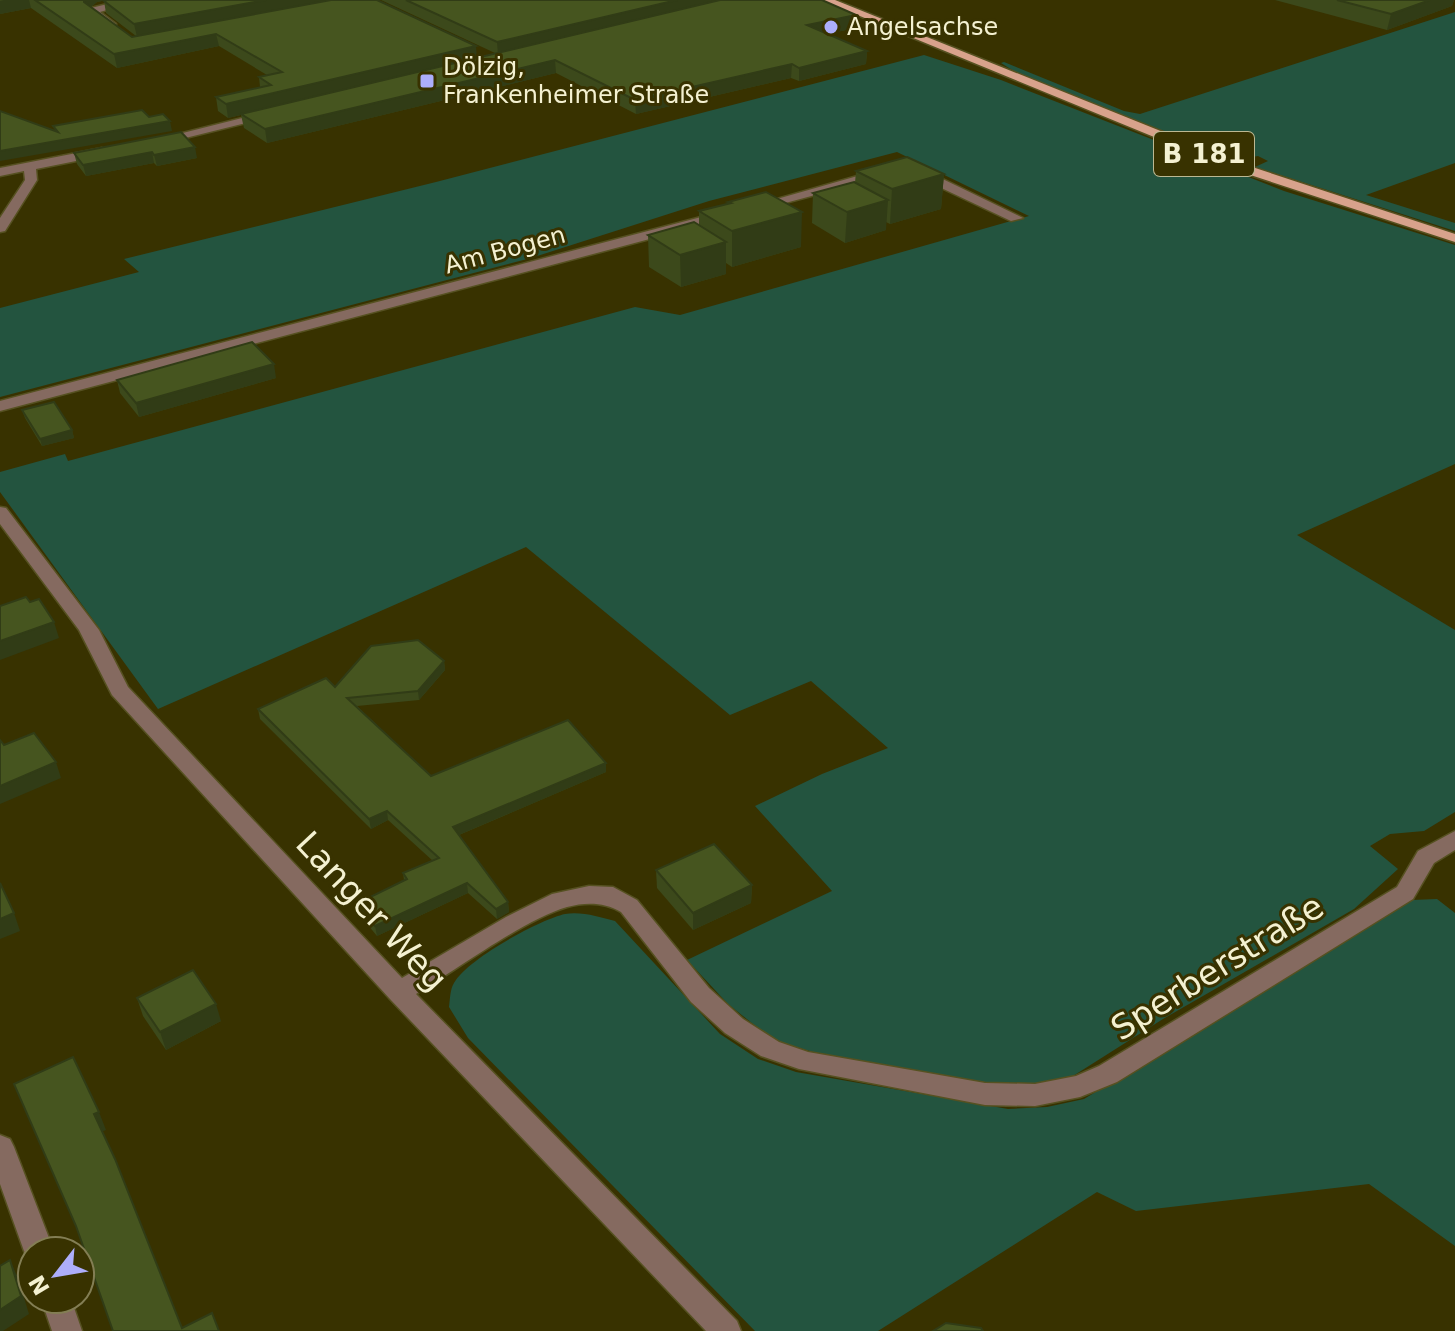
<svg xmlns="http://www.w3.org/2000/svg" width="1455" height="1331" font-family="'DejaVu Sans',sans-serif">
<rect width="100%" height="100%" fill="#383200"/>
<g fill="#23543f">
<path d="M1455 12V163L1366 195 1455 223V231L1255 167 1268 161 1258 156 1236 160 1017 73 1001 63 1004 62 1124 111 1140 114Z"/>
<path d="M924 55 1001 80 1284 191 1455 245V464L1297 535 1455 630V812L1424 831 1390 834 1370 846 1398 869 1354 909 1163 1019 1073 1076 1034 1085 989 1083 813 1052 773 1040 728 1004 687 960 832 891 755 806 822 774 888 748 811 681 730 715 526 547 158 709 0 492V472L65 454 68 461 635 307 680 315 1029 216 897 152 709 201 531 258 0 397V308L139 272 124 259 436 182Z"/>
<path d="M1437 899 1455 913V1246L1369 1184 1136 1211 1097 1192 878 1331H755L468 1038 449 1007C450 1000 450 989 454 983 467 959 539 920 565 914 581 911 600 917 615 921L720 1034 758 1059 796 1072 1008 1109 1047 1107 1084 1099 1412 900Z"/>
</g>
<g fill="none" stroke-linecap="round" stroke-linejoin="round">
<g stroke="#565121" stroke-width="3">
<g id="minor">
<path d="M124 0H141L100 12 116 24V28H108L89 12 91 8Z"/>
<path d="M266 112 272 115 270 117 157 145 151 141Z"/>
<path d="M102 148 108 152 106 155 36 169 37 180 5 231 0 232V218L25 180 24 171 0 176V168Z"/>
<path d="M882 169 886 170V176L755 211 749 207Z"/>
<path d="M914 169H922L1023 218 1011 221 914 175Z"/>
<path d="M724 211 731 215 729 218 0 411V401Z"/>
<path d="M0 507 6 508 99 630 128 687 402 978 506 917 552 894 589 886 613 887 637 900 709 988 743 1019 779 1042 808 1052 985 1083 1035 1084 1076 1076 1099 1066 1397 887 1418 851 1455 831V850L1434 863 1413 899 1117 1082 1080 1097 1035 1106 985 1105 799 1069 761 1056 725 1033 691 1002 621 912C604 902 586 902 567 907 525 919 456 970 416 994L737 1321 741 1331H706L390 999 112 695 79 630 0 524Z"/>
<path d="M0 1135 10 1139 14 1147 54 1251H32V1261L24 1251 0 1184Z"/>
<path d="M41 1299H71L82 1331H52Z"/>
</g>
</g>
<g stroke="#565121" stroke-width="3">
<path id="major" d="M821 0H835L1240 163 1455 234V242L1232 169Z"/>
</g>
<use href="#minor" fill="#856a60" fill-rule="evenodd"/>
<use href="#major" fill="#d8a28c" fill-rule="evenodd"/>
</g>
<g fill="#3c491b" fill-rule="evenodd">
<path d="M0 0H377L477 58 495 53 381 0H822L856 28 827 34 867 51 866 64 799 81 791 78 636 114 556 73 267 143 244 128 241 115 228 118 218 111 216 97 260 87 259 77 267 75 219 46 117 68 31 8 0 14ZM106 0 104 1 106 13 136 36 132 37 91 7 97 2Z"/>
<path d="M1275 0H1454L1452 6 1387 30Z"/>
<path d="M181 132 197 158 157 166 154 163 86 176 77 164 74 153Z"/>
<path d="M856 171 944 174 941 209 890 224 886 222V230L845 243 812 223 813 193 855 183Z"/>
<path d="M728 202 801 247 732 267 726 263V274L681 287 649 267 648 235 699 226V211L728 204Z"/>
<path d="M276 378 139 417 120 393 117 380Z"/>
<path d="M22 410 72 430 74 438 42 446 25 418Z"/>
<path d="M444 661 445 670 419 700 357 706 431 776 606 763V772L459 835 508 902 509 912 497 919 468 893 377 936 358 913 356 904 404 880 403 873 433 861 388 820 371 829 260 719 258 709 335 687Z"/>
<path d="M656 870 752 885 751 903 693 930 657 888Z"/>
<path d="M137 998 221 1021 166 1050 143 1016Z"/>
</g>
<g fill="#313c16">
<path d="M4 0H29L31 8 0 14V1Z"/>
<path d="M84 0H107L97 2 87 10Z"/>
<path d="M266 0H335L137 37 134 24Z"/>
<path d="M677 0H729L498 55 497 42Z"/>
<path d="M1430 0H1454L1452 6 1387 30 1391 14Z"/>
<path d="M856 15V28L806 38 807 25Z"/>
<path d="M216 34 219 46 117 68 114 54Z"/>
<path d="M476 46 477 59 228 118 226 104Z"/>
<path d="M867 51 866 64 799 81V68Z"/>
<path d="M555 60 556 73 267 143 265 129Z"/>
<path d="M792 64 791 78 636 114 635 100Z"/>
<path d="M170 121 172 131 0 161V151Z"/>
<path d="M195 147 197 158 157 166 154 155Z"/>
<path d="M152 152 154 163 86 176 83 165Z"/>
<path d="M944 174 941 209 890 224 892 189Z"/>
<path d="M888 200 886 230 845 243 847 212Z"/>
<path d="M802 212 801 247 732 267V231Z"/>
<path d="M726 242V274L681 287 680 255Z"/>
<path d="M274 364 276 378 139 417 136 403Z"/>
<path d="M72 430 74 438 42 446 40 439Z"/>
<path d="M54 622 59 638 0 660V641Z"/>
<path d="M444 661 445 670 419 700 418 691Z"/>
<path d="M56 762 61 778 0 804V786Z"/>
<path d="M606 763V772L454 837 453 827Z"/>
<path d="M387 811 388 820 371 829 369 819Z"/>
<path d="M467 883 468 893 377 936 375 926Z"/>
<path d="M752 885 751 903 693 930V913Z"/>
<path d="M508 902 509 912 497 919 496 909Z"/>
<path d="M14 913 20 931 0 939V919Z"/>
<path d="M216 1004 221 1021 166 1050 160 1032Z"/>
<path d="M99 1112 106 1130 101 1132 94 1114Z"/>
<path d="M10 1260 18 1278 29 1314 3 1331H0V1310Z"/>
</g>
<g fill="#46551f" stroke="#313c16" stroke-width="2">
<path d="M35 0H84V2L132 37 331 0H377L476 46 226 104 216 97 271 85 259 77 282 72 216 34 114 54Z"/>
<path d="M107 0H266L134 24 104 1Z"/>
<path d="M406 0H677L497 42Z"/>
<path d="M720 0H822L856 15 807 25 867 51 799 68 792 64 635 100 555 60 265 129 241 114Z"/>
<path d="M1337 0H1430L1391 14Z"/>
<path d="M142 110 149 117 163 114 170 121 0 151V111L58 132 53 126Z"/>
<path d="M181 132 195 147 154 155 152 152 83 165 74 153Z"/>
<path d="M907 157 944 174 892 189 856 171Z"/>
<path d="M854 182 888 200 847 212 813 193Z"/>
<path d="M766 192 802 212 732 231 699 211 731 203 728 202Z"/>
<path d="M694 222 726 242 680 255 648 235Z"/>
<path d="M252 342 274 364 136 403 117 380Z"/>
<path d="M54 402 72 430 40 439 22 410Z"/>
<path d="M26 597 30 602 39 599 54 622 0 641V606Z"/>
<path d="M418 640 444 661 418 691 347 698 431 776 568 720 606 763 453 827 508 902 496 909 467 883 375 926 356 904 407 879 403 873 439 858 387 811 369 819 258 709 326 678 335 687 371 646Z"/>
<path d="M34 733 56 762 0 786V740L4 745Z"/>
<path d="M714 844 752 885 693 913 656 870Z"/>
<path d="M0 883 14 913 0 919Z"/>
<path d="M193 970 216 1004 160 1032 137 998Z"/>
<path d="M73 1057 99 1112 94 1114 115 1159 182 1328 212 1313 219 1331H113L76 1226 14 1084Z"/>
<path d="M10 1260 21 1296 0 1310V1266Z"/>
<path d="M946 1323 981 1328 983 1331H933Z"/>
</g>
<g fill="#adaefb" stroke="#383200" stroke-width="3">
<circle cx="831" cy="27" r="8"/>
<rect x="419" y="73" width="16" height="16" rx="4"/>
</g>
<g text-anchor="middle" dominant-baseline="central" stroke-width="6" stroke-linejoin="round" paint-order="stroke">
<g font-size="24" fill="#f4f1d1" stroke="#383200" text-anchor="start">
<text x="847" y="27">Angelsachse</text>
<text x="443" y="67">Dölzig,<tspan x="443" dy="28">Frankenheimer Straße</tspan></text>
</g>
<g font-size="24" fill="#f4f1d1" stroke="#383200">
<text transform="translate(505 250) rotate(-15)">Am Bogen</text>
</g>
<rect fill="#383200" stroke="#bcb892" stroke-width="2" x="1154" y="132" width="100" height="44" rx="6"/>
<g font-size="26" font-weight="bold" fill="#f4f1d1">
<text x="1204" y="154">B 181</text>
</g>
<g font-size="34" fill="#f4f1d1" stroke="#383200">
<text transform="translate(372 911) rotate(47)">Langer Weg</text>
<text transform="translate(1217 967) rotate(-32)">Sperberstraße</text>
</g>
</g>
<g transform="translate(56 1275) rotate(239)"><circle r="38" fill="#383200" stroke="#837e54" stroke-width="2"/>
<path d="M0-6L14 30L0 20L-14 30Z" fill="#adaefb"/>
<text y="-12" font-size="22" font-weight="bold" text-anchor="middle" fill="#f4f1d1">N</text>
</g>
</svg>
